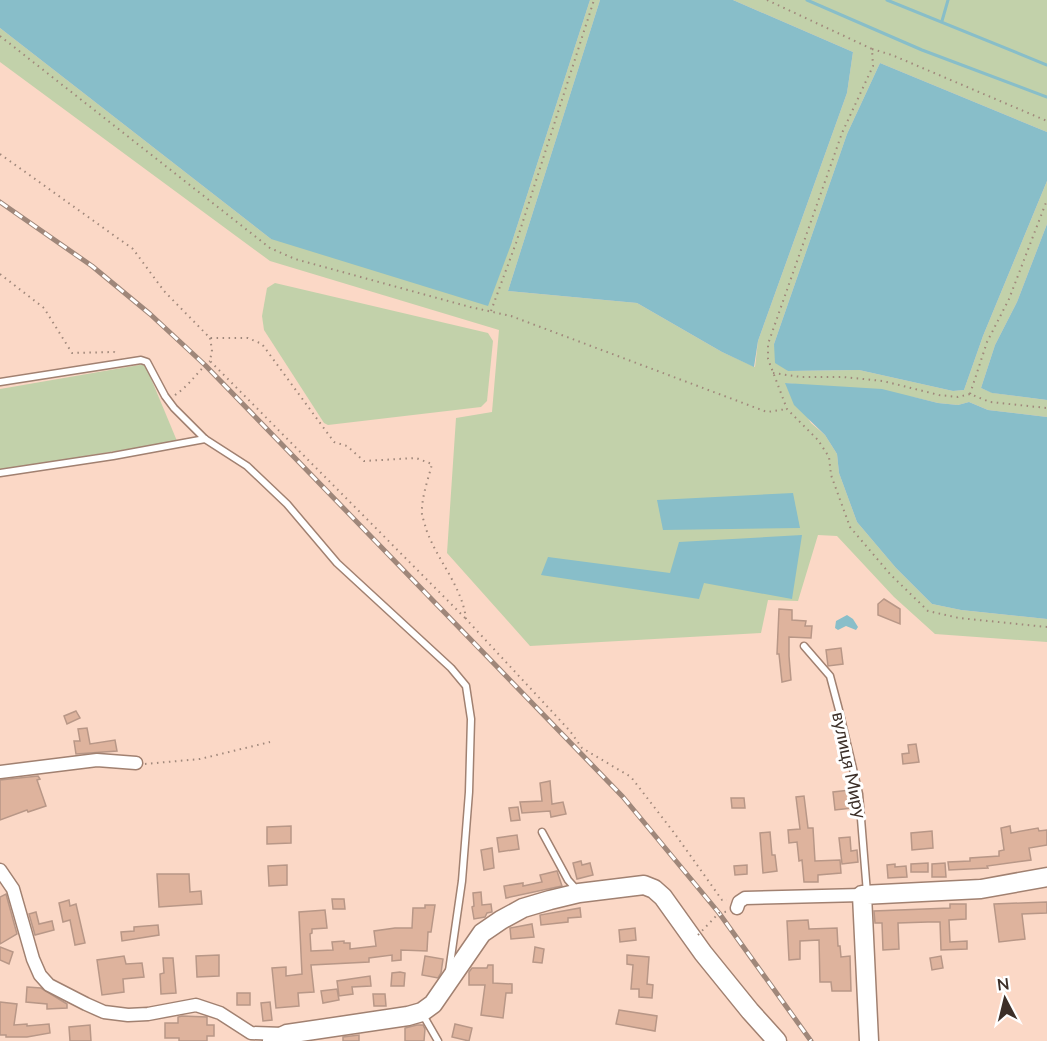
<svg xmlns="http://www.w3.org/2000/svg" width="1047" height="1041" font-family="Lato,sans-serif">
<rect width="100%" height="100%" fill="#fbd8c6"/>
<g fill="#c2d1aa">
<path d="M590 0H600L508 291 637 303 722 352 755 367 758 341 847 93 853 52 733 0H1047V132L880 63 847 134 774 344 788 371 859 370 953 391 964 390 983 336 1047 181V224L1017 302 995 345 981 388 993 393 1047 400V417L988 410 969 402 958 405 938 403 913 397 786 383 811 423 825 435 837 454 839 473 857 522 896 568 932 604 961 610 1047 619V642L935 634 894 597 837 536 818 535 798 601 768 600 761 633 530 646 447 553 456 418 492 412 499 330 270 261 0 62V28L271 239 512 242Z"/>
<path d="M275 283 488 333 493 341 487 401 481 407 328 425 324 423 264 330 262 316 267 288Z"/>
<path d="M145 364 177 441 0 470V389Z"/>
</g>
<g fill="#88bec9">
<path d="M0 0H590L512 242 488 306 271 239 0 28Z"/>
<path d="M600 0H733L853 52 847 93 758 341 754 367 722 352 637 303 508 291Z"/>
<path d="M880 63 1047 132V181L983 336 964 390 953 391 859 370 788 371 775 363 774 344 847 134Z"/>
<path d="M1047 224V400L992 393 981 388 995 345 1017 302Z"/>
<path d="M785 383 882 389 938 403 958 405 969 402 988 410 1047 417V619L961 610 932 604 896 568 857 522 839 473 837 454 825 435 794 405Z"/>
<path d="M793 493 800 528 663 530 657 500Z"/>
<path d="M802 535 792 599 704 583 699 599 541 575 548 557 670 573 679 542Z"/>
<path d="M847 615 853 619 858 627 856 630 846 626 838 630 835 628 836 621Z"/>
</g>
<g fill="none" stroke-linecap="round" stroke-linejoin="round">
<g stroke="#88bec9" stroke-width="3">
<path d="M807 0 922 50 1047 97"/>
<path d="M887 0 1047 65"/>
<path d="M942 21 948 0"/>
</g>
</g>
<g fill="#deb39d" stroke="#b89787" stroke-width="1.5">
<path d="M884 599 900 609V624L878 615V604Z"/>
<path d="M779 609 792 610V620L806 621 805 626H812L811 638 789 637V656L791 680 782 682 779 654H777Z"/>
<path d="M841 648 843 664 828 666 826 650Z"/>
<path d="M76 711 80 718 67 724 64 716Z"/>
<path d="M87 728 90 744 115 740 117 751 76 754 74 741H80L78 729Z"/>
<path d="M916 744 919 762 903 764 902 754 909 753 908 745Z"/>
<path d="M38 776 40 779 37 780 46 806 28 812 27 810 0 820V780Z"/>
<path d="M550 781 552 804 563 802 566 814 551 817 550 811 522 813 520 802 542 801 540 783Z"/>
<path d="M850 790 852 808 835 810 833 792Z"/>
<path d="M804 796 808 828H813L815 861 840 860 841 873 818 875V882H804L802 860 799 861 797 842 789 843 788 830 800 829 796 797Z"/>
<path d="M731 798H744L745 808H732Z"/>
<path d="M518 807 520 820 511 821 509 808Z"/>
<path d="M291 826V843L267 844V827Z"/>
<path d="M1010 826 1011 833 1038 828 1039 831 1047 830V845L1029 848 1031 860 987 866 988 868 949 870 948 862 970 861V858L999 856V851L1004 850 1001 828Z"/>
<path d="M932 831 933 848 912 850 911 833Z"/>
<path d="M770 832 772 855H775L777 871 763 873 760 833Z"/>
<path d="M517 835 519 849 499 852 497 838Z"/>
<path d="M850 837 851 851 857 850 858 862 842 864 839 838Z"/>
<path d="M492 848 494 868 484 870 481 850Z"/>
<path d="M581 861 582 865 590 863 593 875 577 879 573 863Z"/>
<path d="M928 863V872H911V864Z"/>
<path d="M945 863 946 877H932V864Z"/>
<path d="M895 864V867L906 866 907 877 888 878 887 865Z"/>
<path d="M287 865V885L269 886 268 866Z"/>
<path d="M747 865V874L735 875 734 866Z"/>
<path d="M557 871 562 886 506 898 504 886 523 883V886L542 882 540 875Z"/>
<path d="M157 874H189L190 892 201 891 202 904 159 907Z"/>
<path d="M481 892 482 905 491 904 492 912 487 913 485 917 474 919 472 907 474 906 473 893Z"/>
<path d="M6 894 17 934 0 944V897Z"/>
<path d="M332 899H344L345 909H333Z"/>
<path d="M69 900 70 906 76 904 85 943 75 945 70 920 63 922 59 903Z"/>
<path d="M1047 902V913L1022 914 1025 939 999 942 994 904Z"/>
<path d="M950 904H966V919L949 920 950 942 967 941V949L941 950 940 922H928L898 923 899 949 883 950 882 923H875L874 911 950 908Z"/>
<path d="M425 905H435L431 932H428L427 951 401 950V960L392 961V955L369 958V962L311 965 314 992 298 993 299 1006 276 1008 272 968 286 967V976L302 974 299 912 325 910 327 928 312 929V933L310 934 311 951 333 950 332 942 344 941V943H350V949L376 946 374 931 395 928H412L413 908H425Z"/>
<path d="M580 908 581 917 568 918V922L541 925 540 915Z"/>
<path d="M36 912 39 924 52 921 54 930 35 935 29 914Z"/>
<path d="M808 920 809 929 837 928 838 946H840L841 957 850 956 851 991H832L831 982H820L819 940 800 941V959L789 960 787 921Z"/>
<path d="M532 924 534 937 511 939 510 928Z"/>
<path d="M158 925 159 935 122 941 121 932 134 931V927Z"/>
<path d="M635 928 636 940 620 942 619 930Z"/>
<path d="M0 947 13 952 9 964 0 960Z"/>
<path d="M535 947 544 949 542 963 533 962Z"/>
<path d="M219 955V976L197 977 196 956Z"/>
<path d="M627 955 649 957 647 984 653 985 652 998 639 997V989H631L633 965 627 964Z"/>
<path d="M124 956 126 964 142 963 144 977 123 979 124 992 102 995 97 960Z"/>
<path d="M425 956 443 959 441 973 438 978 422 975Z"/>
<path d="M941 956 943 968 932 970 930 958Z"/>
<path d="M163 958H173L176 993 161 994 160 974 164 973Z"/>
<path d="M488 965H493V983L512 984V993H506L503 1018 481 1015 485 985H469V972L472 968H487Z"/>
<path d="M400 972 405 973 404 986H391L392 973Z"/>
<path d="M370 976 371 986 352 987 353 994 339 996 337 981Z"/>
<path d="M27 987 41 988 67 1004V1008L47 1009V1004L26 1002Z"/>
<path d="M337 989 339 1000 323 1003 321 991Z"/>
<rect x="237" y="993" width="13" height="12"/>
<path d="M373 994H385L386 1006H374Z"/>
<path d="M0 1002 17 1004 14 1025 27 1024V1026L49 1024 50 1033 27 1037H6V1035H0Z"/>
<path d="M270 1002 272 1020 263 1021 261 1003Z"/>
<path d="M619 1010 657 1016 655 1031 616 1024Z"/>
<path d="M182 1016 207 1017V1025H214V1036H207V1041H179V1038H165V1023H178V1017Z"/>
<path d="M455 1024 472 1028 469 1041 452 1037Z"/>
<path d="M90 1025 91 1041H70L69 1027Z"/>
<path d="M417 1025H423L425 1029 424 1041H405V1028Z"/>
<path d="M359 1035V1041H343V1037Z"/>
</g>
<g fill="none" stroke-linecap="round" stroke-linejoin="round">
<g stroke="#a18171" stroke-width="9">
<g id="lane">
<path d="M0 382 141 360 147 362 165 396 174 408 205 439 247 466 287 504 337 563 451 668 466 686 471 719 469 792 462 881 449 971"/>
<path d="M0 473 113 456 205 439"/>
<path d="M804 646 830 676 839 710 859 794 867 893"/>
<path d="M542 832 568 880 577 890"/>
<path d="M423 1015 438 1041"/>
</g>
</g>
<g stroke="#a18171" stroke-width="15">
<g id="street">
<path d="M0 772 97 760 136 763"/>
<path d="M0 870 13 889 33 959 40 975 49 985 86 1004 104 1012 128 1015 148 1014 196 1005 220 1013 251 1033 283 1034"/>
<path d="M737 908 739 902 745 898 862 895"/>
</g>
</g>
<g stroke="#a18171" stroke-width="21">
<g id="secondary">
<path d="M272 1041 287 1034 408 1016 422 1012 433 1004 482 933 501 920 523 908 550 900 579 893 644 885 654 889 663 897 703 953 750 1011 777 1041"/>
<path d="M869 1041 862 895 981 889 1047 877"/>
</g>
</g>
<g stroke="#a0887b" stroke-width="2" stroke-dasharray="1.5 4.5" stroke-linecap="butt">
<path d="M767 0 872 49 873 66 842 133 768 344V359L787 409 818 440 829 457 831 475 850 527 890 574 928 611 959 618 1047 627"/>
<path d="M0 36 270 248 295 259 470 307 511 316 767 412 787 409"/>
<path d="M872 49 892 55 1047 121"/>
<path d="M0 154 133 249 164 291 210 338H248L262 344 334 442 347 446 364 461 416 458 432 464C428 480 421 498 422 515 423 519 425 524 426 529 437 560 462 586 466 619L570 731 582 748 631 777 675 834 722 900H727"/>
<path d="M0 274 44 308 72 353 114 352 118 355"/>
<path d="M491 311 516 243 594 0"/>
<path d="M210 338 212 350 210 361 466 619"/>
<path d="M773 373 801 377H843L883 381 939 395 958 397 970 394 990 402 1047 408"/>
<path d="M970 394 987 342 1009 299 1047 200"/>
<path d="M175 395C191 384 196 373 210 361"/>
<path d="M145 764 200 759 270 742"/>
</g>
<use href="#lane" stroke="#fff" stroke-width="6"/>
<use href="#street" stroke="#fff" stroke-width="12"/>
<use href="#secondary" stroke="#fff" stroke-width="18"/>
<g stroke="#9f877a" stroke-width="5">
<path id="rail" d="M0 202 92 266 150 314 205 365 623 797 719 913 811 1041"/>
</g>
<use href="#rail" stroke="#fff" stroke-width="3" stroke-dasharray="9" stroke-linecap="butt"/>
<path stroke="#a0887b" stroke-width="2" stroke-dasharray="1.5 4.5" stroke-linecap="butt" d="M698 935 719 913 730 911"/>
</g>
<g text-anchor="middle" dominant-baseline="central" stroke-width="6" stroke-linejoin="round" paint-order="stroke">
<g font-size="18" fill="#3c2f28" stroke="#fff">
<text transform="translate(850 765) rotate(78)">вулиця Миру</text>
</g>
</g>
<g transform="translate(1005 999) rotate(353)" stroke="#ffffff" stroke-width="4.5" paint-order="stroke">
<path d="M0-4.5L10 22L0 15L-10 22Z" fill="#3c2f28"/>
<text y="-9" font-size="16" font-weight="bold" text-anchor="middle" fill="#3c2f28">N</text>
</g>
</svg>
